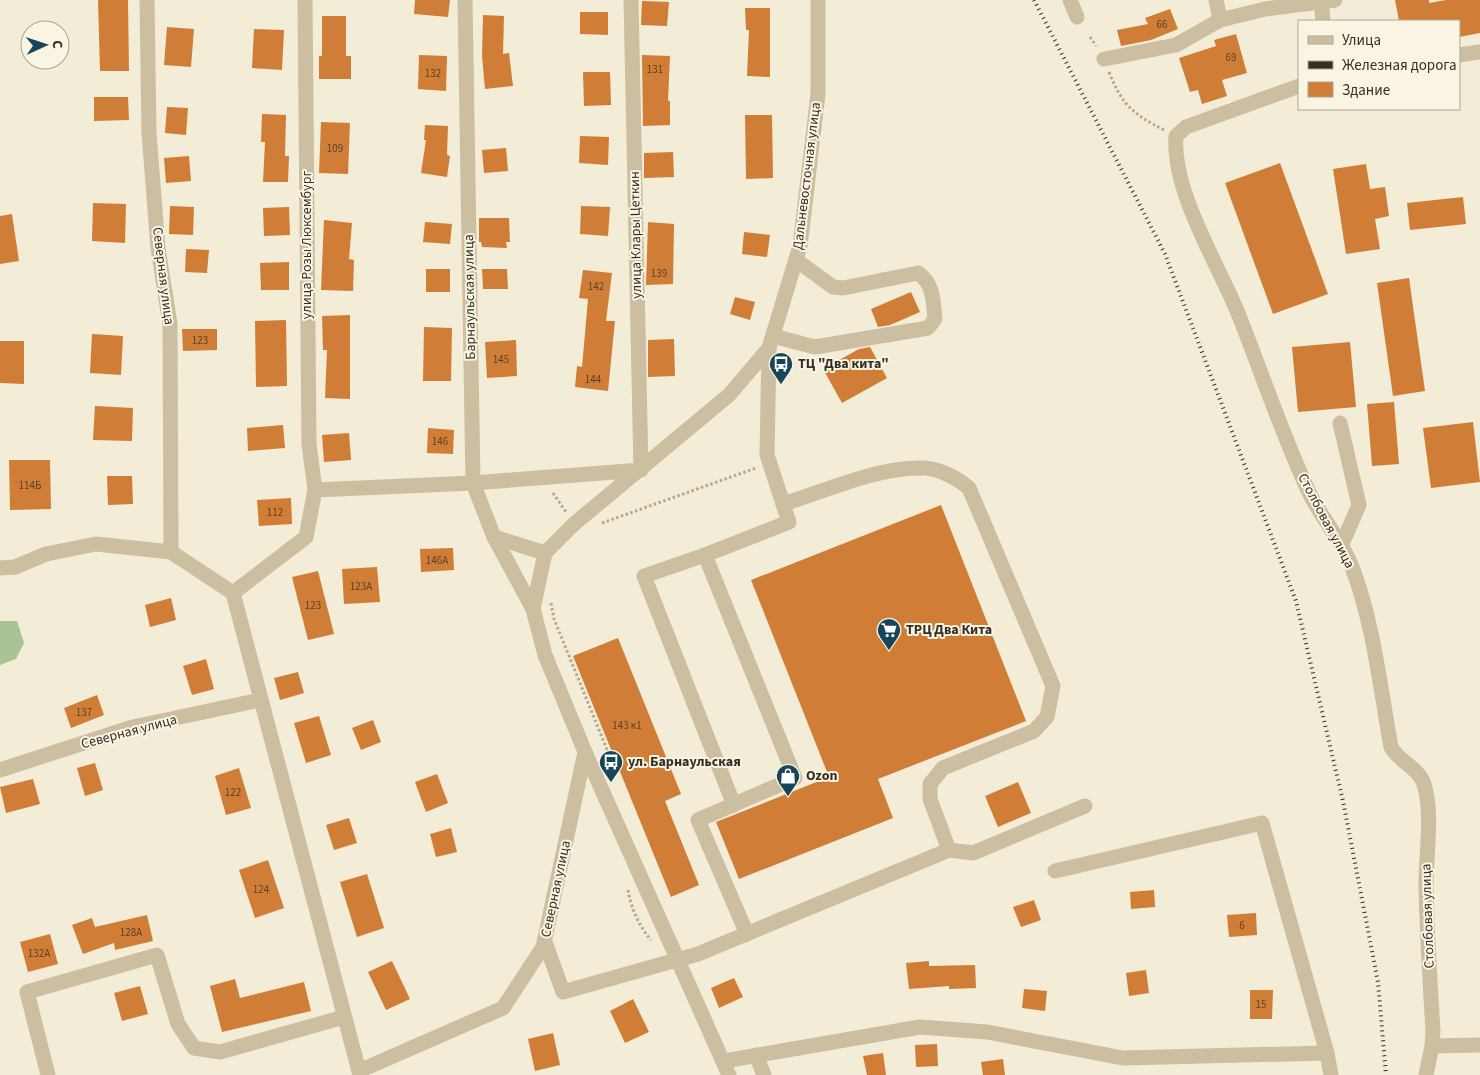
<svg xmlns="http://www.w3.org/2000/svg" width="1480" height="1075" font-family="'Source Sans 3',sans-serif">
<rect width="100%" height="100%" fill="#f3ecd6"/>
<path fill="#a9c395" d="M0 621H17L24 643 16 659 0 665Z"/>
<g fill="#d07e37">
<path d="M98 0H128L129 71H100Z"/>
<path d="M415 0H450L448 17 414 14Z"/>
<path d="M1395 0H1429V3L1446 0H1480V33L1459 37V21H1399Z"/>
<path d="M642 1 669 2 667 26 641 25Z"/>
<path d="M745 8H770V77L747 76 749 30H746Z"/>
<path d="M1170 9 1178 29 1151 40 1121 46 1117 30 1148 24 1145 18Z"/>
<path d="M580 12H608V35L580 34Z"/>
<path d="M483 15 504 16 503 54 509 53 513 86 485 89 482 56Z"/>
<path d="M322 16H346V56H351V79H319V56H322Z"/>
<path d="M167 27 194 29 191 67 164 65Z"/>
<path d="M254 29 284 30 282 70 252 68Z"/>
<path d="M1236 34 1247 73 1222 80 1227 96 1202 104 1198 90 1190 92 1179 58 1216 46 1214 40Z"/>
<path d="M419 55 447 56 446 91 418 89Z"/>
<path d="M642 55 670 56 668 101H670V125L643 126Z"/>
<path d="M583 72H610L611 105 584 106Z"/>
<path d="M94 97H128L129 120 94 121Z"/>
<path d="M167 107 188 108 186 135 165 133Z"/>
<path d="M262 114 286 115 285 156H289L288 182H263L265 142H261Z"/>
<path d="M745 115H772L773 178 746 179Z"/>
<path d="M321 122 350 123 348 174 319 173Z"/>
<path d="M425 125 448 126 447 155 450 156 447 177 421 173 426 140H424Z"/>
<path d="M580 136 609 137 608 165 579 163Z"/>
<path d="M506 148 508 171 484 173 482 150Z"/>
<path d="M673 152 674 177 644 178V153Z"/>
<path d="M189 156 191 181 166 183 164 158Z"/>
<path d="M1280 163 1328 294 1273 314 1225 183Z"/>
<path d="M1366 164 1370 189 1385 187 1389 216 1375 219 1380 249 1346 254 1333 169Z"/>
<path d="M1463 197 1466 224 1410 230 1407 203Z"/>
<path d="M93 203 126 204 125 243 92 241Z"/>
<path d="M170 206 194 207 193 235 169 234Z"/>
<path d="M581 206 610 207 608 236 580 234Z"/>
<path d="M289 207 290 235 264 236 263 208Z"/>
<path d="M12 214 19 261 0 264V216Z"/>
<path d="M479 218H509L510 242H506L507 248 482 247 481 242H479Z"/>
<path d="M324 220 352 223 349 259 354 260 353 291 321 290Z"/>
<path d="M425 222 452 224 450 244 423 242Z"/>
<path d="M648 222 674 224 673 284 646 285Z"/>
<path d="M744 232 770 235 767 257 742 254Z"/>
<path d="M186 249 209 250 207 273 185 272Z"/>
<path d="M289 262V290H261L260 263Z"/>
<rect x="426" y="269" width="24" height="23"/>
<path d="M482 269H507L508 289H483Z"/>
<path d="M583 270 612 273 606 321H615L608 391 575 387 577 366 582 367 588 299 579 298Z"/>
<path d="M1409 278 1425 391 1393 396 1377 283Z"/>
<path d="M911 292 920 312 890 325 878 327 871 309Z"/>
<path d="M735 297 755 302 750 320 730 314Z"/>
<path d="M350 315V399L325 398 327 350H323L322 316Z"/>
<path d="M286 320 287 386 256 387 255 321Z"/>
<path d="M424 327 452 328 451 381H423Z"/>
<path d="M182 329H217V350L183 351Z"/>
<path d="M92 334 123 336 121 375 90 373Z"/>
<path d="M674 339 675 376 648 377V340Z"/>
<path d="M516 340 517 376 487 378 485 342Z"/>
<path d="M0 341H24V384L0 383Z"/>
<path d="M1350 342 1356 407 1298 412 1292 347Z"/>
<path d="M870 347 887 378 842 403 823 369 859 349Z"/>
<path d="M1394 402 1399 464 1372 466 1367 404Z"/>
<path d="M95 406 133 408 132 441 93 440Z"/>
<path d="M1473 422 1480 482 1431 488 1423 428Z"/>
<path d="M283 425 285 448 248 451 247 428Z"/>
<path d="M428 428 454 430 453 454 427 453Z"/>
<path d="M349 433 351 460 324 462 322 435Z"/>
<path d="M9 460H50L51 509 10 510Z"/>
<path d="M107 476H132L133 504 108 505Z"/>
<path d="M291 498 292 524 259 526 257 500Z"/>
<path d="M941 505 1026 721 878 779 893 818 739 879 716 822 829 777 751 580Z"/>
<path d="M453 548 454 570 421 572 420 549Z"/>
<path d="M377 567 380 602 344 604 342 569Z"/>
<path d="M318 571 334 634 308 640 292 577Z"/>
<path d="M171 598 176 620 150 627 145 605Z"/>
<path d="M618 638 681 794 665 801 699 885 671 897 573 656Z"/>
<path d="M206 659 214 689 192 695 183 666Z"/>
<path d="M298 672 304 693 280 700 274 678Z"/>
<path d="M97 695 104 715 71 728 64 708Z"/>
<path d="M319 716 331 755 306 763 294 723Z"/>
<path d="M373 720 381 742 361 750 352 728Z"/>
<path d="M95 763 103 790 85 796 77 768Z"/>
<path d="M239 768 251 808 226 815 215 776Z"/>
<path d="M437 774 448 803 426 812 415 782Z"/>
<path d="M33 779 40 804 6 813 0 787Z"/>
<path d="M1018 782 1031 813 998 827 985 796Z"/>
<path d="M349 818 357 843 334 850 326 825Z"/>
<path d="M451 828 457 852 436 857 430 834Z"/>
<path d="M268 860 284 908 255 918 239 870Z"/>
<path d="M367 874 384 928 357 937 340 882Z"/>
<path d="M1154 890 1155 907 1131 909 1130 892Z"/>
<path d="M1034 900 1041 920 1021 927 1013 907Z"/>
<path d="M1256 913 1257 935 1229 937 1227 915Z"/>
<path d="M147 915 153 941 115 950 114 943 83 954 72 925 92 918 95 927Z"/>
<path d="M50 934 58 964 28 972 20 942Z"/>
<path d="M392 961 410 999 386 1010 368 972Z"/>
<path d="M929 961V966L975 965 976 988 949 989V986L909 989 906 963Z"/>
<path d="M1146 970 1149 993 1129 996 1126 973Z"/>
<path d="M734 978 743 997 719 1008 711 988Z"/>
<path d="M235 979 240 998 304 982 311 1011 222 1032 210 986Z"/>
<path d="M140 986 148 1014 122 1021 114 993Z"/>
<path d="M1024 989 1047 991 1045 1011 1022 1008Z"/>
<path d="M1250 990H1273L1272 1019H1250Z"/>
<path d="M633 999 649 1032 625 1043 610 1011Z"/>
<path d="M553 1033 560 1065 535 1071 528 1039Z"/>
<path d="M937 1044 938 1066 916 1067 915 1045Z"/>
<path d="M883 1053 886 1075H867L863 1056Z"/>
<path d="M1003 1059 1005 1075H983L981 1062Z"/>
</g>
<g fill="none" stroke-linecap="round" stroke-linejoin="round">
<g stroke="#b7a88c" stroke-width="3" stroke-dasharray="2.5 2.5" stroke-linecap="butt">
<path d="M1090 37 1096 46"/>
<path d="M1109 72C1122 105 1133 114 1164 130"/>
<path d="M553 493 566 512"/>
<path d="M602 523 756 468"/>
<path d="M551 603 554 619 608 752 610 766"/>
<path d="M628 890C631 908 639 926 651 940"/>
</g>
<g stroke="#cbbea1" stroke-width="15">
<path d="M147 0 149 133 158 248 170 324 171 552"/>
<path d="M305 0 309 444 315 490"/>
<path d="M465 0 473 483 494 537 545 553"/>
<path d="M1070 0 1077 17"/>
<path d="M1216 0 1220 20"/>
<path d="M1321 0 1323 21"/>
<path d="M1459 55 1480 52"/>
<path d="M1104 59 1176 45 1220 20 1265 9 1335 0"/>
<path d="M1299 86 1186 127 1176 136C1172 191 1217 262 1238 313 1261 371 1281 431 1307 488 1319 516 1341 538 1352 567 1374 625 1380 687 1391 747 1399 762 1418 767 1424 784 1433 812 1426 855 1426 886 1427 934 1430 983 1433 1031L1432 1046 1426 1075"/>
<path d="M773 336 815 347 928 328 935 319C933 301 934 284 918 273L843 288 833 287 796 260"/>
<path d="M1340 423 1359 505 1342 544"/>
<path d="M494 537 533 609"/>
<path d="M705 555 644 576 734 805"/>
<path d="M0 568 15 567 46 554 96 544 171 552 233 593 306 537 315 490 473 483 641 470 631 0"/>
<path d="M233 593 360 1075"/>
<path d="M0 770 133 727 260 700"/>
<path d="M949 850 973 853 1085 806"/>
<path d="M1055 871 1262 823 1327 1053 1331 1075"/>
<path d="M747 934 698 820 795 778 705 555 789 522 767 455 769 348 800 246 818 94V0"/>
<path d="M545 942 563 992 698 954 949 850 930 799V784L943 768 1034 731 1047 717 1053 686 969 488C957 478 940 469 924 468 879 466 826 491 783 504"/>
<path d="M1432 1046 1480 1045"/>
<path d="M756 1055 764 1075"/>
<path d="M724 1061 920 1027 987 1032 1123 1058 1327 1053"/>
<path d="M359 1071 503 1008 543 947 585 752"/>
<path d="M48 1075 27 992 157 955 178 1024 194 1048 220 1052 344 1017"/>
<path d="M729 1075 585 752 545 655 533 609 545 553 574 524 729 395 769 348"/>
</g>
<path stroke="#352e25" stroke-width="4" stroke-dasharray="1 4" stroke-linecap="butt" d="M1034 0 1165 254 1296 601 1343 801 1378 982 1386 1075"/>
</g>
<defs>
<g id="bus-pin" transform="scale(1.25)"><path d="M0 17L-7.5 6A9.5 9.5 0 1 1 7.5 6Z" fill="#17465a" stroke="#faf5e2"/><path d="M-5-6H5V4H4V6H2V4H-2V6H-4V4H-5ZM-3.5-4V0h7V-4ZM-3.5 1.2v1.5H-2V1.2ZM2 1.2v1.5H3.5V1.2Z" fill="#fff"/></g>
<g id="supermarket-pin" transform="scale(1.25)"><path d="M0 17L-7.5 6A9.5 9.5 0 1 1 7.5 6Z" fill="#17465a" stroke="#faf5e2"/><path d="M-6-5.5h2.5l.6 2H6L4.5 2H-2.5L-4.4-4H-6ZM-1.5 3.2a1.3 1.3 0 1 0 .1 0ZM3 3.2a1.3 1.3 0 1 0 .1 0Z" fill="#fff"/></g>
<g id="shop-pin" transform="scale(1.25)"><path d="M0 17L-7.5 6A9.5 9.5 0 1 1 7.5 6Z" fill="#17465a" stroke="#faf5e2"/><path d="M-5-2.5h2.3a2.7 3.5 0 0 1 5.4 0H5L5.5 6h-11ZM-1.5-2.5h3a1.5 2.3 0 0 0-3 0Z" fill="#fff"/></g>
</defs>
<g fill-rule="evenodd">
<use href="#bus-pin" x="781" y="364"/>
<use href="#supermarket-pin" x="889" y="630"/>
<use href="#bus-pin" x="611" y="762"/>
<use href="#shop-pin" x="788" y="776"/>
</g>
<g text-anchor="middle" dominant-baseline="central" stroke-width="4" stroke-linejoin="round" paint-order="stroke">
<g font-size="11" fill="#5c422a">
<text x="1162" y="24">66</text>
<text x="1231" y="57">69</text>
<text x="655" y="69">131</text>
<text x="433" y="73">132</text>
<text x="335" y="148">109</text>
<text x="659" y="273">139</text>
<text x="596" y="286">142</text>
<text x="200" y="340">123</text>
<text x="501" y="359">145</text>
<text x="593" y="379">144</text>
<text x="440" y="441">146</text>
<text x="30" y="485">114Б</text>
<text x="275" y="512">112</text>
<text x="437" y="560">146А</text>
<text x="361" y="586">123А</text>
<text x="313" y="605">123</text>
<text x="84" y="712">137</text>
<text x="627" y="725">143 к1</text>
<text x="233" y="792">122</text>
<text x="261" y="889">124</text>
<text x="1242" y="925">6</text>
<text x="131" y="932">128А</text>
<text x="39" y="953">132А</text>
<text x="1261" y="1004">15</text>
</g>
<g font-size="14" fill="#352e25" stroke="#faf5e2">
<text transform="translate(807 176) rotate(-83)">Дальневосточная улица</text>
<text transform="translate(636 235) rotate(-91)">улица Клары Цеткин</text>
<text transform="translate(307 245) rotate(-90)">улица Розы Люксембург</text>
<text transform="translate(163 276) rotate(83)">Северная улица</text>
<text transform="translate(470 297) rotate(-91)">Барнаульская улица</text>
<text transform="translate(1326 521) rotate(62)">Столбовая улица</text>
<text transform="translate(129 732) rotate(-15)">Северная улица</text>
<text transform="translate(556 889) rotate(-78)">Северная улица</text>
<text transform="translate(1428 916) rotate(-92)">Столбовая улица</text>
</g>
<g font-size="14" font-weight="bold" fill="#352e25" stroke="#faf5e2" text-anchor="start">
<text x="798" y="364">ТЦ "Два кита"</text>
<text x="906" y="630">ТРЦ Два Кита</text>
<text x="628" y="762">ул. Барнаульская</text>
<text x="806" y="776">Ozon</text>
</g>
</g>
<rect x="1298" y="20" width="162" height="90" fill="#faf5e2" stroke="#aba596"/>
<rect x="1308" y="36" width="25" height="8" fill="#cbbea1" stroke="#aba596"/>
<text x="1342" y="45" font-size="15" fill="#352e25">Улица</text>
<rect x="1308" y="61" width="25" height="8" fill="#352e25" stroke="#aba596"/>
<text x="1342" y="70" font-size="15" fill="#352e25">Железная дорога</text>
<rect x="1308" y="82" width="25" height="15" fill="#d07e37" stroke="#aba596"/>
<text x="1342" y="95" font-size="15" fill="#352e25">Здание</text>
<g transform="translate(45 45) rotate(87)"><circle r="24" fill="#faf5e2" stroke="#aba596"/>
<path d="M0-4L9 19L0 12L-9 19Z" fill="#17465a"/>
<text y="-8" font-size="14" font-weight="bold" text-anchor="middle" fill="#352e25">С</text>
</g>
</svg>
